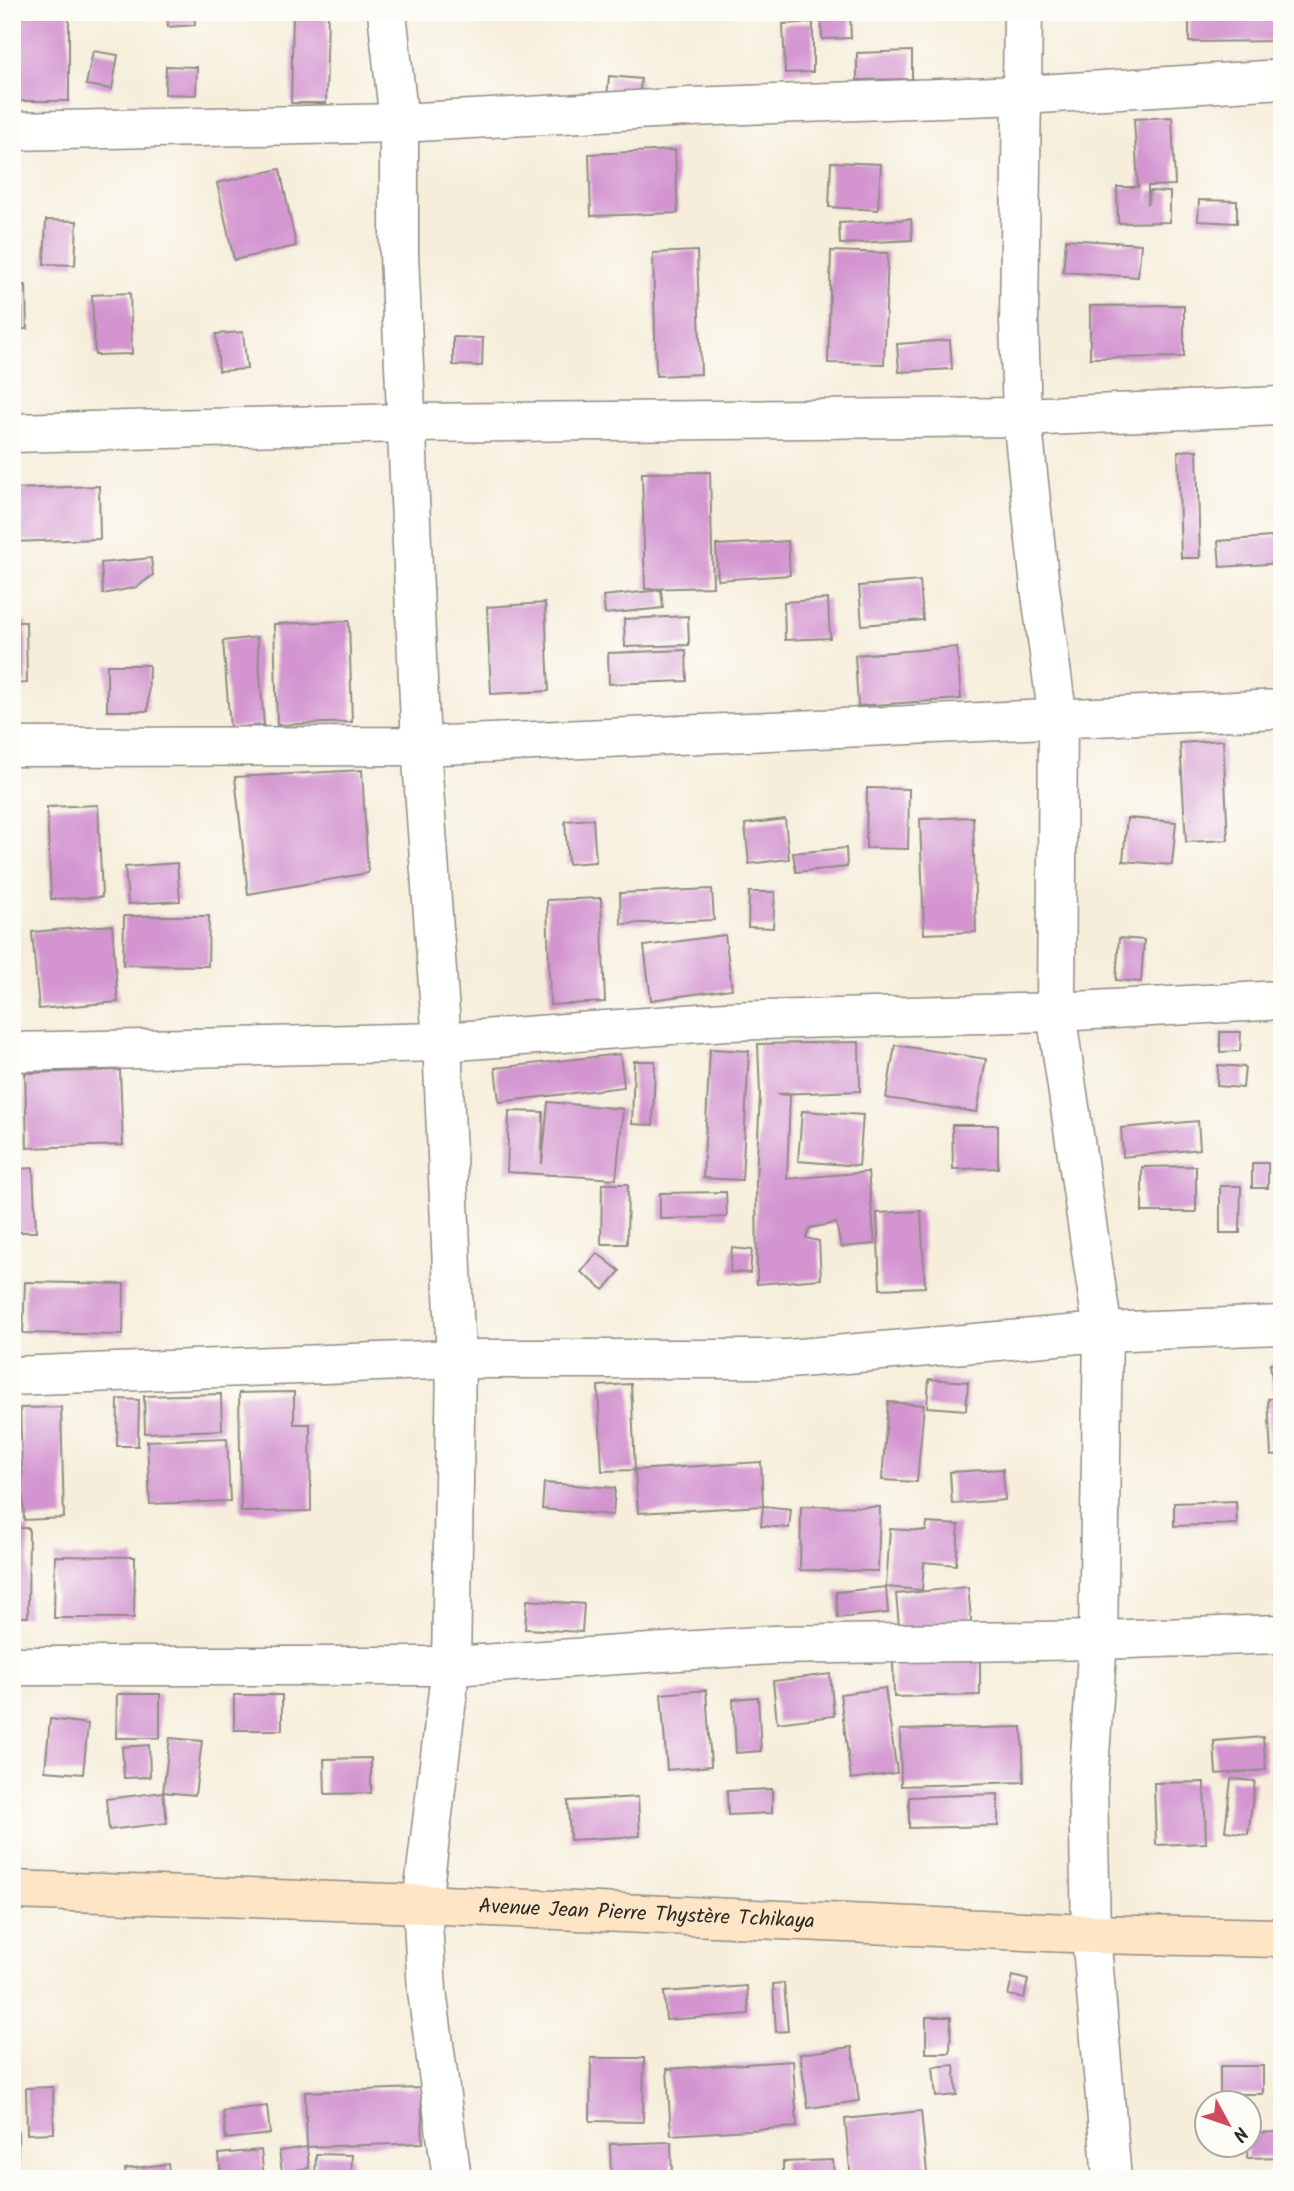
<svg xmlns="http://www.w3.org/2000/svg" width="1294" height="2191" font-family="Kalam,sans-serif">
<rect width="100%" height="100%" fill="#fdfcf7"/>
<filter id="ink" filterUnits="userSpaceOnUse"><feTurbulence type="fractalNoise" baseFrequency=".0143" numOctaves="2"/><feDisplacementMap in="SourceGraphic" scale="14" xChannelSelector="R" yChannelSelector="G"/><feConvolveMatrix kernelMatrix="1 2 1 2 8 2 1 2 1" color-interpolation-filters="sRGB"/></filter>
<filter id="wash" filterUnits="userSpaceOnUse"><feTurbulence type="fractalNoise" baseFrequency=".00686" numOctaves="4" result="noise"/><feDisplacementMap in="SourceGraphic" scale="28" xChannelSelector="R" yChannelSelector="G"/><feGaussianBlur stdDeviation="1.57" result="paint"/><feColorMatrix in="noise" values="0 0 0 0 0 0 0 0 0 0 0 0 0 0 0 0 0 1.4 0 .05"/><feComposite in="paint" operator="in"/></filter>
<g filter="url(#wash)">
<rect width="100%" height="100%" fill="#f6eedb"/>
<g id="blocks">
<g fill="#d394d0">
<rect x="12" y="12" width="57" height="89"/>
<path d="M167 12H194L195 25 168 27Z"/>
<path d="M210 12H253L252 19 210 18Z"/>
<path d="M293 12H328L326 103H291Z"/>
<path d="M821 12H850L851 38 822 39Z"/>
<path d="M1189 12H1282V41L1189 42Z"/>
<path d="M813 22V72L785 73 783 24Z"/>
<path d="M93 51 118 55 112 89 86 85Z"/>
<path d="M912 51V79L857 80V53Z"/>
<path d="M166 66 197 67 196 95 165 94Z"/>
<path d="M609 76 641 79 639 102 607 98Z"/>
<path d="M1172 117 1175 185 1148 186V204L1150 191 1170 192V222L1118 223 1117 187H1138L1134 119Z"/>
<path d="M675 150 678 213 591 216 589 154Z"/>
<path d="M831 162 881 164 878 210 829 207Z"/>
<path d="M280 169 296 246 234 260 217 183Z"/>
<path d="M1199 200 1237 201V223L1198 221Z"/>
<path d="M911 219 912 240 840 244 839 223Z"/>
<path d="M46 220 77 221 75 265 44 264Z"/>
<path d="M1066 239 1141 244 1138 277 1063 272Z"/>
<path d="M697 251 701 374 656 376 653 253Z"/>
<path d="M831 251 888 253 884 364 828 363Z"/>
<path d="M26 285 27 329H12V286Z"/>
<path d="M130 293 132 354 95 355 92 295Z"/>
<path d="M1184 305V357L1090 358V306Z"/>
<path d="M243 332 247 369 219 371 216 334Z"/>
<path d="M453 337 483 338 482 366 453 365Z"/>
<path d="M950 340 952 369 899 372 897 344Z"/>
<path d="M1197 450 1200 558H1181L1178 451Z"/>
<path d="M710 472 713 587 645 589 642 473Z"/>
<path d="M99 486 100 539 12 542V489Z"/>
<path d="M1282 536V563L1220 567 1218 541Z"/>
<path d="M788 541 790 575 718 580 716 545Z"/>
<path d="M151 558 153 575 137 587 103 594 101 563Z"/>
<path d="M920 581 923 620 862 625 859 586Z"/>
<path d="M661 590 663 608 605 614 603 596Z"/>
<path d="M828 599 830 638 785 640 784 602Z"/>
<path d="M545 603 549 691 491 694 487 607Z"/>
<path d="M688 616 689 645 625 647 624 619Z"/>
<path d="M349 621 352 722 277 725 274 624Z"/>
<path d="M12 622H26L27 683 12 684Z"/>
<path d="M257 637 264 725 230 728 223 641Z"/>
<path d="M957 647 961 699 858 706 855 655Z"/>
<path d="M686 650 687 681 609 684 608 653Z"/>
<path d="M107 665H149L148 711H107Z"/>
<path d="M1223 740 1228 840 1186 842 1180 743Z"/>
<path d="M362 770 368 873 248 894 235 777Z"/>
<path d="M867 788 909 789 908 849 866 848Z"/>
<path d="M98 805 102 897 51 899 47 807Z"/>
<path d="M973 817 976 932 924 934 920 819Z"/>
<path d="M1127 818 1176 822 1172 865 1123 861Z"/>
<path d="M593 819 596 862 568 864 565 821Z"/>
<path d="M785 819 789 859 749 864 745 824Z"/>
<path d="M846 848 847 867 796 872 793 853Z"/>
<path d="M177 863 180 901 128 904 125 867Z"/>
<path d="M712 889 714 920 621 924 620 893Z"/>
<path d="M749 892H775L773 928 748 927Z"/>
<path d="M601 898 605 1002 550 1005 547 900Z"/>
<path d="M124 916H209L208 966 123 965Z"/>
<path d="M112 925 118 1002 39 1009 32 932Z"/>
<path d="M725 935 732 989 651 1000 644 946Z"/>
<path d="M1119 938 1144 940 1141 982 1116 980Z"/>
<path d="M1220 1032H1241L1240 1051 1220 1052Z"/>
<path d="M859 1042 860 1091 777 1094 790 1095 787 1179 868 1172 875 1244 841 1247 836 1223 810 1228 806 1238 819 1241 821 1279 757 1284 756 1181 760 1094 758 1044Z"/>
<path d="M895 1045 986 1059 977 1112 886 1098Z"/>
<path d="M710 1049 749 1051 742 1180 703 1178Z"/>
<path d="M620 1054 624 1087 499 1102 495 1068Z"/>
<path d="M634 1061H655L653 1125 632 1124Z"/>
<path d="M1218 1065 1245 1067 1243 1088 1217 1086Z"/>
<path d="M120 1070 123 1145 27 1148 25 1073Z"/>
<path d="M548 1102 623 1109 616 1179 507 1172 509 1111 543 1112 542 1164Z"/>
<path d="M802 1111 863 1115 859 1166 798 1161Z"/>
<path d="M1198 1121 1200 1149 1123 1157 1121 1128Z"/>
<path d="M952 1125H998V1168L953 1169Z"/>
<rect x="1252" y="1163" width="16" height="25"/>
<path d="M1196 1166V1212H1142V1167Z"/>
<path d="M33 1168 36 1232H19L16 1169Z"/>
<path d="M602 1184H628L627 1244H601Z"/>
<path d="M1220 1186H1241L1240 1233H1220Z"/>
<path d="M726 1192 727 1217 660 1219V1193Z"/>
<path d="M921 1211 925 1287 880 1289 877 1213Z"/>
<path d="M732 1248 752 1250 750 1273 730 1272Z"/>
<path d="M597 1253 620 1271 604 1290 581 1272Z"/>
<path d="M25 1282 124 1284 123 1335 23 1333Z"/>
<path d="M1282 1362V1392L1274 1394 1270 1364Z"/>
<path d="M929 1379 968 1382 966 1410 927 1407Z"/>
<path d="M631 1384 635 1470 602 1471 598 1386Z"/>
<path d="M294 1392V1424H310L311 1511 241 1512 239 1393Z"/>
<path d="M221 1394 222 1430 145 1433 144 1396Z"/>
<path d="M1282 1398V1455L1271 1456 1268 1399Z"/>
<path d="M118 1399 139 1400 138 1446H117Z"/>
<path d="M888 1402 924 1405 917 1482 882 1480Z"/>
<path d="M61 1407 64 1518 24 1520 20 1408Z"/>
<path d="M227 1438 230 1501 150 1504 147 1441Z"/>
<path d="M761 1462 763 1506 638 1513 635 1470Z"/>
<path d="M1003 1469 1005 1500 952 1504 950 1472Z"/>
<path d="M544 1483 615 1488 613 1515 542 1509Z"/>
<path d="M1236 1501 1237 1524 1174 1526V1503Z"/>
<path d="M763 1506 791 1509 789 1528 761 1526Z"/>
<path d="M801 1506 880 1507 878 1571 800 1570Z"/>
<path d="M927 1523 959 1525 956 1565 924 1562 922 1590 886 1587 890 1529 926 1531Z"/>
<path d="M12 1528H29L28 1617H12Z"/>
<path d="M55 1556 135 1557 134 1618H54Z"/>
<path d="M886 1587 888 1613 838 1618 836 1592Z"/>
<path d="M968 1587 972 1630 900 1637 896 1594Z"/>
<path d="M527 1600 584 1604 582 1632 525 1629Z"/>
<path d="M980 1660V1695L894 1697 893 1662Z"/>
<path d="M830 1674 834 1716 777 1723 773 1681Z"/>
<path d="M885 1688 897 1773 851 1779 840 1694Z"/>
<path d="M706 1690 711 1766 667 1770 661 1694Z"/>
<path d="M117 1694H160V1738H116Z"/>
<rect x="234" y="1695" width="48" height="35"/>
<path d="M758 1697 761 1751 736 1753 733 1699Z"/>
<path d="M50 1719 88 1724 83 1774 45 1771Z"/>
<path d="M1022 1727 1024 1782 901 1786 900 1730Z"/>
<path d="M1263 1737 1266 1770 1216 1774 1214 1741Z"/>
<path d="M170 1738 202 1741 195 1795 163 1792Z"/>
<path d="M149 1745 150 1777 124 1778 122 1747Z"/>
<path d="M371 1758V1793L325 1794 324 1759Z"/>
<path d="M1231 1779 1255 1781 1248 1834 1225 1831Z"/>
<path d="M1204 1782 1206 1843 1156 1845 1154 1783Z"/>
<path d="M772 1789V1813L728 1815 727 1791Z"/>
<path d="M163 1792 167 1823 109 1830 106 1799Z"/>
<path d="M998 1794V1826L909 1828V1797Z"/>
<path d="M638 1797 640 1836 570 1840 568 1801Z"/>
<path d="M1013 1976 1028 1980 1024 1998 1008 1995Z"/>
<path d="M784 1983 788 2031 776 2032 773 1984Z"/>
<path d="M747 1986 749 2014 666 2020 664 1992Z"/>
<path d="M926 2017H951L950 2053H926Z"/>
<path d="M852 2047 859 2101 808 2108 800 2054Z"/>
<path d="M591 2058H644L643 2122 590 2121Z"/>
<path d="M793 2061 797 2127 671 2135 667 2069Z"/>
<path d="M954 2065 957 2095 936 2097 933 2067Z"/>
<rect x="1220" y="2066" width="43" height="28"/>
<path d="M53 2087 54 2133 27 2134 26 2088Z"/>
<path d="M421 2088 423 2143 307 2147 309 2168 282 2172 279 2151 307 2147 305 2092Z"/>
<path d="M267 2106 270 2134 226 2139 223 2111Z"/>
<path d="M921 2111 927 2173 874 2179H851L845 2119Z"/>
<rect x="12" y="2132" width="6" height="25"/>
<path d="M1282 2132V2157L1247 2158 1248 2133Z"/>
<path d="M671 2142 672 2179H611L610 2144Z"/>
<path d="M261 2150 264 2178 221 2179 219 2154Z"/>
<path d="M316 2154 352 2155 351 2179H315Z"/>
<path d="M833 2160 834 2179H783V2162Z"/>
<path d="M168 2164 170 2179H126L125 2169Z"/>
</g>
</g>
</g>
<g filter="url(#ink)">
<use href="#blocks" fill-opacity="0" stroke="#908c83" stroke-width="2"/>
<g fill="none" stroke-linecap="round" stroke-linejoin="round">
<g stroke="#908c83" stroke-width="41">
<g id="street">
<path d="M387 12 399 123V254L421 746 442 1042 456 1359 451 1666 422 1904 427 1991 452 2179"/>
<path d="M1023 12 1019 321 1022 417 1040 587 1058 720 1056 1012 1103 1332 1098 1640 1088 1784 1091 1934 1112 2179"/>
<path d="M12 131 399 123 690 107 1023 95 1282 79"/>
<path d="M12 433 406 423 1022 417 1282 406"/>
<path d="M12 747 421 746 1282 709"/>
<path d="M12 1052 442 1042 726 1021 1056 1012 1282 1000"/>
<path d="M12 1376 456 1359H788L1103 1332 1282 1325"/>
<path d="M12 1666H451L773 1645 1098 1640 1282 1634"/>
</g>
</g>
<g stroke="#908c83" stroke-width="41">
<g id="secondary">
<path id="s1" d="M12 1890 422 1904 1091 1934 1282 1938"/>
</g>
</g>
<use href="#street" stroke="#fff" stroke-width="38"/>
<use href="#secondary" stroke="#fde5c5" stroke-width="38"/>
</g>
</g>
<g text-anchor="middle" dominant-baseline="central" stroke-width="6" stroke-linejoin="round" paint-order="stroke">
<g font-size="21" fill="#2b2b2b" stroke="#fdfcf7">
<text stroke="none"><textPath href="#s1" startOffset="635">Avenue Jean Pierre Thystère Tchikaya</textPath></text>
</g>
</g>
<rect width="1294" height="2191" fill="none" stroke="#fdfcf7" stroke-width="42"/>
<g transform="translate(1228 2124) rotate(130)"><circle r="33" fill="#fdfcf7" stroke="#a9a8a5" stroke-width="2"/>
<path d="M0-5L12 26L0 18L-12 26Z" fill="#d1495b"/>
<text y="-10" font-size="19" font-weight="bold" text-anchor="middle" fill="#2b2b2b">N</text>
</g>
</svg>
